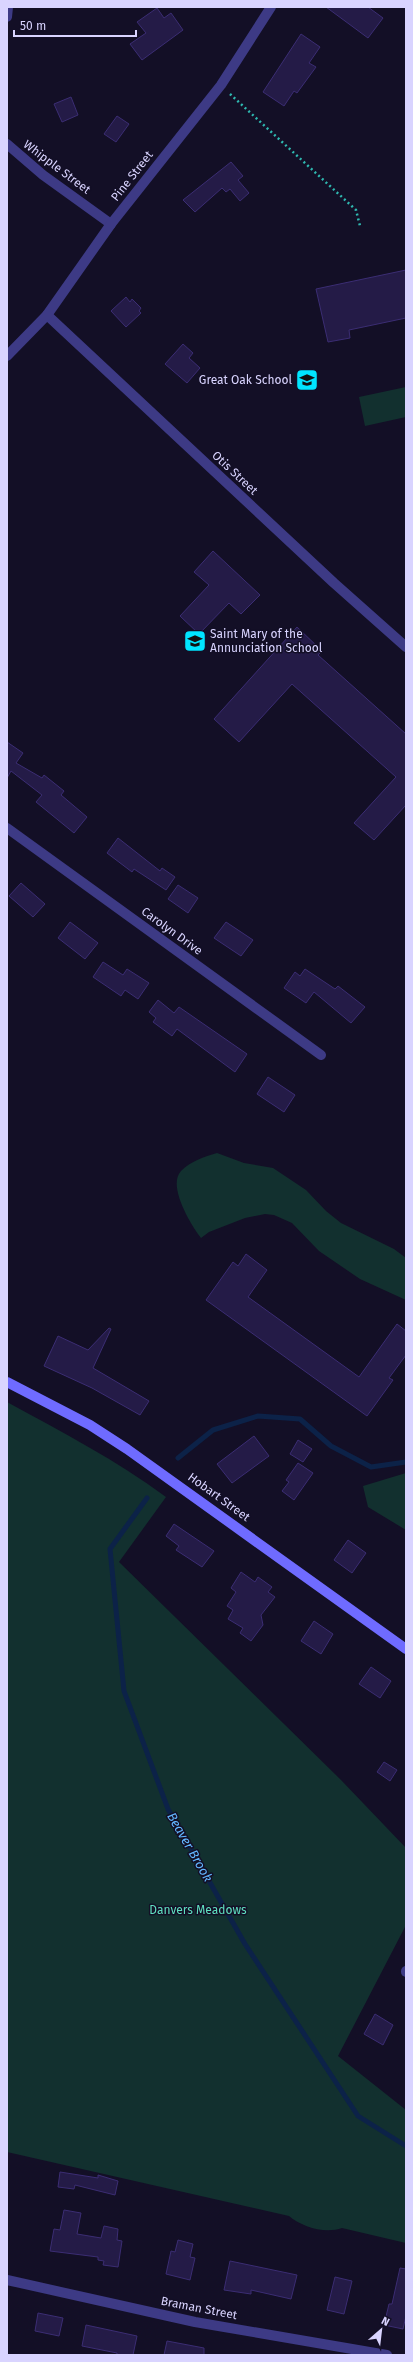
<svg xmlns="http://www.w3.org/2000/svg" width="413" height="2362" font-family="'Fira Sans',sans-serif">
<rect width="100%" height="100%" fill="#130f26"/>
<g fill="#12302f">
<path d="M406 387V417L365 426 359 397Z"/>
<path d="M217 1153 244 1163 273 1168 306 1190 326 1211 341 1223 394 1249 406 1258V1300L360 1279 319 1251 292 1223 274 1215 265 1214 245 1218 209 1232 201 1238C191 1225 167 1186 181 1171 191 1161 204 1157 217 1153Z"/>
<path d="M7 1402C62 1432 116 1460 166 1497L119 1562 341 1780 406 1848V1925L338 2056 406 2110V2243L342 2228C325 2234 302 2227 289 2216L7 2152Z"/>
<path d="M406 1473V1530L368 1507 363 1486Z"/>
</g>
<g fill="none" stroke-linecap="round" stroke-linejoin="round">
<g stroke="#0c2248" stroke-width="5">
<path d="M178 1458 213 1430 258 1416 300 1419 331 1446 371 1467 406 1462"/>
<path d="M147 1498 110 1549 124 1691 168 1809 245 1944 358 2116 406 2146"/>
</g>
</g>
<g fill="#241b47" stroke="#3b2d73">
<path d="M326 7H368L383 18 368 38Z"/>
<path d="M157 8 164 18 171 13 183 30 142 60 130 44 146 33 137 22Z"/>
<path d="M301 34 320 47 309 63 316 67 297 93 294 91 284 106 263 92Z"/>
<path d="M71 97 78 115 62 122 54 104Z"/>
<path d="M117 116 129 124 116 142 104 134Z"/>
<path d="M231 162 243 176 238 180 249 193 240 201 230 189 226 192 222 188 195 212 183 200Z"/>
<path d="M406 270V318L349 330 350 338 328 342 316 289Z"/>
<path d="M126 297 130 302 132 299 141 308 139 311 141 313 126 327 111 311Z"/>
<path d="M183 344 193 353 189 358 200 368 187 383 165 364Z"/>
<path d="M213 551 260 595 241 614 229 603 199 634 180 616 209 585 194 572Z"/>
<path d="M297 627 322 651 318 655 406 734V805L374 840 354 823 396 777 292 684 239 742 214 719Z"/>
<path d="M7 742 23 753 16 763 42 778 44 775 64 791 61 795 87 817 74 833 36 802 42 795 11 771 7 778Z"/>
<path d="M118 838 160 871 162 868 175 877 166 890 134 869 132 872 107 853Z"/>
<path d="M21 883 45 904 33 917 9 896Z"/>
<path d="M178 885 198 898 188 913 168 899Z"/>
<path d="M70 922 98 943 85 959 58 938Z"/>
<path d="M226 922 253 940 241 956 214 938Z"/>
<path d="M103 962 123 975 127 969 149 983 138 999 125 990 121 996 93 977Z"/>
<path d="M305 969 335 989 338 986 365 1007 351 1023 314 992 306 1003 284 988 295 972 300 976Z"/>
<path d="M158 1000 174 1013 179 1007 247 1054 235 1072 177 1029 172 1036 153 1022 156 1018 149 1012Z"/>
<path d="M268 1077 295 1095 284 1112 257 1094Z"/>
<path d="M246 1254 267 1270 248 1297 359 1377 397 1324 406 1331V1355L389 1378 393 1380 367 1416 206 1300 233 1262 238 1266Z"/>
<path d="M109 1328 111 1329 93 1368 149 1401 140 1415 92 1388 44 1366 58 1336 88 1350Z"/>
<path d="M254 1436 269 1456 232 1483 217 1464Z"/>
<path d="M298 1440 312 1449 303 1462 290 1454Z"/>
<path d="M298 1463 313 1473 294 1500 282 1491 289 1482 286 1480Z"/>
<path d="M174 1524 214 1551 202 1567 176 1550 179 1546 166 1536Z"/>
<path d="M348 1540 366 1553 352 1573 334 1560Z"/>
<path d="M241 1572 255 1582 258 1577 272 1587 268 1592 275 1597 261 1615 263 1625 251 1641 240 1633 243 1628 228 1619 233 1610 227 1606 236 1592 231 1588Z"/>
<path d="M314 1621 333 1634 321 1654 301 1641Z"/>
<path d="M371 1667 391 1681 380 1698 359 1684Z"/>
<path d="M384 1762 397 1770 390 1781 377 1772Z"/>
<path d="M375 2014 393 2025 383 2045 364 2034Z"/>
<path d="M60 2172 98 2178V2175L118 2181 115 2195 75 2185 74 2189 58 2187Z"/>
<path d="M64 2210 81 2213 77 2234 101 2238 104 2226 118 2229 117 2240 122 2241 118 2267 103 2265 104 2261 98 2260V2257L50 2251 54 2229 60 2230Z"/>
<path d="M178 2240 193 2244 190 2257 195 2258 190 2280 166 2274 171 2251 175 2252Z"/>
<path d="M230 2261 297 2275 291 2299 251 2290V2294L224 2290Z"/>
<path d="M400 2268 406 2269V2316L403 2329 384 2325 389 2304H392Z"/>
<path d="M335 2277 352 2281 344 2314 327 2310Z"/>
<path d="M38 2313 63 2318 59 2336 35 2331Z"/>
<path d="M86 2325 137 2336 133 2355H117V2353L82 2346Z"/>
<path d="M167 2341 204 2348V2355H164Z"/>
</g>
<g fill="none" stroke-linecap="round" stroke-linejoin="round">
<path stroke="#2fb8b0" stroke-width="2.5" stroke-dasharray="2 3" stroke-linecap="butt" d="M230 94 356 210 360 226"/>
<g stroke="#3d3a85" stroke-width="10">
<path d="M7 17 8 7"/>
<path d="M7 144 43 175 111 224"/>
<path d="M47 315 334 583 406 647"/>
<path d="M7 828 321 1055"/>
<path d="M406 1971V1972"/>
<path d="M7 2280 195 2322 387 2355"/>
</g>
<path stroke="#3d3a85" stroke-width="10" d="M7 356 47 315 111 224 221 85 271 7"/>
<path stroke="#6f6bff" stroke-width="10" d="M7 1382 90 1425 127 1449 406 1649"/>
</g>
<defs>
<g id="school-square" transform="scale(1.15)"><rect x="-9" y="-9" width="18" height="18" rx="4" fill="#00e5ff" stroke="#130f26"/><path d="M0-5L7-2L0 1L-7-2ZM-4 1L0 2.5L4 1V4Q0 6-4 4Z" fill="#111"/></g>
</defs>
<g fill-rule="evenodd">
<use href="#school-square" x="307" y="380"/>
<use href="#school-square" x="195" y="641"/>
</g>
<g text-anchor="middle" dominant-baseline="central" stroke-width="3" stroke-linejoin="round" paint-order="stroke">
<g font-size="12" fill="#d9d4ff" stroke="#130f26">
<text transform="translate(57 167) rotate(37)">Whipple Street</text>
<text transform="translate(132 176) rotate(-52)">Pine Street</text>
<text transform="translate(235 473) rotate(43)">Otis Street</text>
<text transform="translate(172 931) rotate(36)">Carolyn Drive</text>
<text transform="translate(219 1497) rotate(36)">Hobart Street</text>
<text transform="translate(199 2308) rotate(11)">Braman Street</text>
</g>
<g font-size="12" fill="#d9d4ff" stroke="#130f26" text-anchor="end">
<text x="292" y="380">Great Oak School</text>
<text x="210" y="634" text-anchor="start">Saint Mary of the<tspan x="210" dy="14">Annunciation School</tspan></text>
</g>
<g font-size="12" fill="#5fe0c0" stroke="#130f26">
<text x="198" y="1910">Danvers Meadows</text>
</g>
<g font-size="13" font-style="italic" fill="#62b6ff" stroke="#130f26">
<text transform="translate(190 1847) rotate(60)">Beaver Brook</text>
</g>
</g>
<rect width="413" height="2362" fill="none" stroke="#d9d4ff" stroke-width="16"/>
<g transform="translate(381 2330) rotate(28)" stroke="#130f26" stroke-width="3" paint-order="stroke">
<path d="M0-3L7 15L0 10L-7 15Z" fill="#d9d4ff"/>
<text y="-6" font-size="11" font-weight="bold" text-anchor="middle" fill="#d9d4ff">N</text>
</g>
<path d="M14 30v6h122v-6" fill="none" stroke="#d9d4ff" stroke-width="2"/>
<text x="20" y="30" font-size="12" fill="#d9d4ff" stroke="#130f26" stroke-width="3" paint-order="stroke">50 m</text>
</svg>
